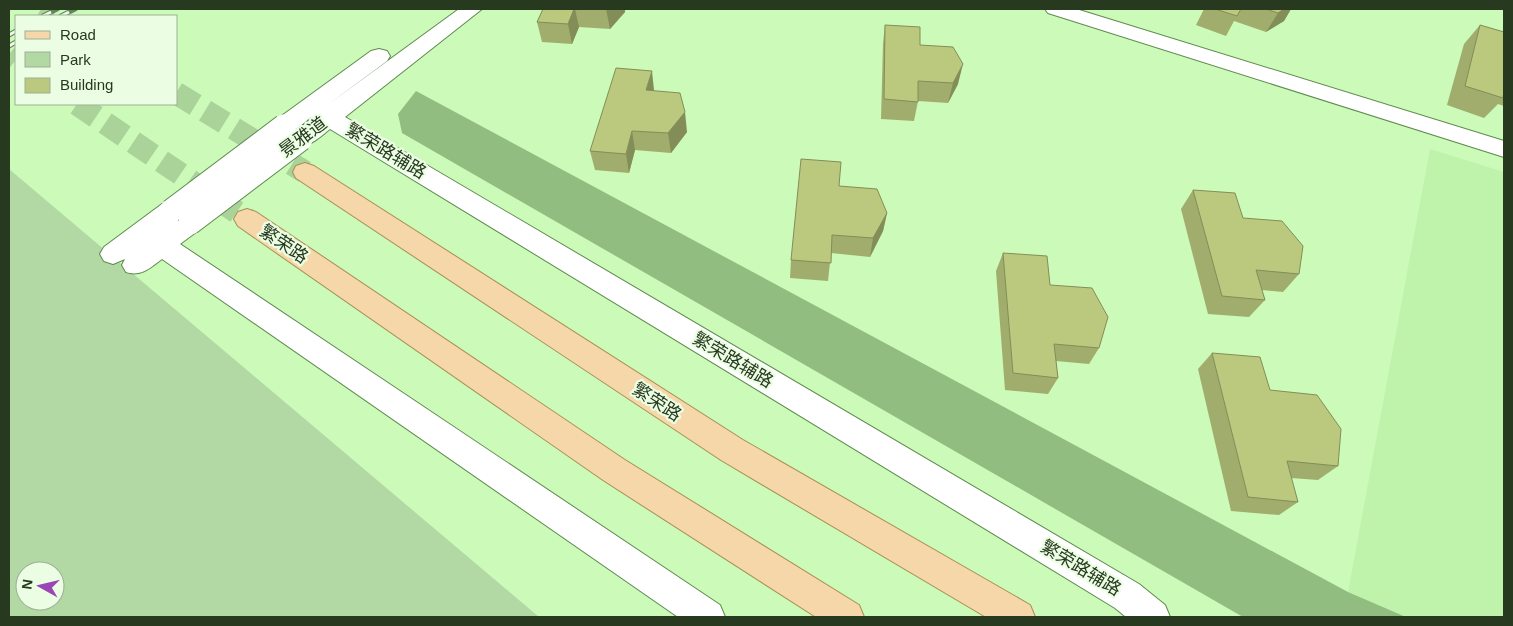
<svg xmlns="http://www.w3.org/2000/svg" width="1513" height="626" font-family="Arial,'Noto Sans SC',sans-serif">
<rect width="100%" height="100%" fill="#cbfab9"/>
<path fill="#bff3ab" d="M1430 149 1504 172V617H1406L1348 592Z"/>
<path fill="#b2d8a4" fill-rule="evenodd" d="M9 169 539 617H9ZM25 571H55V601H25Z"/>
<path fill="#91be80" d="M416 91 1348 592 1406 617H1243L402 133 398 114Z"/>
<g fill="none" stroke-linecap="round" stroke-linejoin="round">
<g stroke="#aad39a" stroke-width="23" stroke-dasharray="23 11" stroke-linecap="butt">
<path d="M41 9 53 16"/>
<path d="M9 54 16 60"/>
<path d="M176 93 305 172"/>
<path d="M77 104 247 219"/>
</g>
<g stroke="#5f8a4e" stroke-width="2">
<g id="minor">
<path d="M459 9H482L345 117 1139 584 1165 605 1170 617H1126L1115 608 330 129C318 138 309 149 293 145L289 139 293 133 313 118 311 117C300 126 291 136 276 132L272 126 276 120 371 51 379 49 387 51 390 56 387 61 326 106Z"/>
<path d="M1045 9H1076L1504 141V157L1048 13Z"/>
<path d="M171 202 180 204 184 211 180 217 190 213 199 216 203 223 199 230 180 244 720 605 725 617H678L162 259C150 268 141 277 126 272L122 265 125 259 113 264 104 261 100 254 104 247 162 204Z"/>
</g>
</g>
<g stroke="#a88f53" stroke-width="2">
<g id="major">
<path d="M305 163 314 166 743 440 1030 605 1035 617H986L721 460 296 178 293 172 296 166Z"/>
<path d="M247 209 256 212 625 460 859 605 864 617H816L603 480 238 226 234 219 238 212Z"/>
</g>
</g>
<use href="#minor" fill="#fff" fill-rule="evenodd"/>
<use href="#major" fill="#f5d7a9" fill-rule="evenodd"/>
<g stroke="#66845b" stroke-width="5">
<g id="rail">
<path d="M43 16 57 9"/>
<path d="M61 16 75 9"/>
<path d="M9 35 16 31"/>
<path d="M9 46 16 42"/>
</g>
</g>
<use href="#rail" stroke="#ebfee4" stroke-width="3" stroke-dasharray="9" stroke-linecap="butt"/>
<g stroke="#5f8a4e" stroke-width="25" stroke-linecap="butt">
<g id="minor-bridge">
<path d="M171 211 284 126"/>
<path d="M190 223 301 139"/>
</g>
</g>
<use href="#minor-bridge" stroke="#fff" stroke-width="23"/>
</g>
<g fill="#a1ad6c">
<path d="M543 9H625V12L610 29 579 27 572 44 542 42 537 22Z"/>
<path d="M1204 9H1291L1284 21 1266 32 1234 21 1226 36 1196 25Z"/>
<path d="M885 25 920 45 958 84 948 103 918 101 914 121 881 119 883 44Z"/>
<path d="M1480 25 1504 32V106L1498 104 1484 118 1447 105 1464 44Z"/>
<path d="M654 91 687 132 671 153 635 150 629 173 595 170 590 151Z"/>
<path d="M839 186 887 213 883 231 870 257 831 253 828 281 790 278 791 260Z"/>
<path d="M1193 190 1299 274 1283 292 1262 290 1265 300 1249 317 1208 314 1181 209Z"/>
<path d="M1003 253 1099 348 1089 364 1056 361 1058 378 1048 394 1005 390 996 271Z"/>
<path d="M1212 353 1270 390 1338 466 1318 480 1291 478 1298 502 1279 515 1231 511 1198 369Z"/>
</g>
<g fill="#838d58">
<path d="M574 9H575L579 27 572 44 568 24Z"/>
<path d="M606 9H625V12L610 29Z"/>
<path d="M1284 9H1291L1284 21 1266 32 1278 13Z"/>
<path d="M963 64 958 84 948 103 953 83Z"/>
<path d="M652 71 654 90 649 110 646 90Z"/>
<path d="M685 112 687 132 671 153 668 133Z"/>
<path d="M632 131 635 150 629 173 626 154Z"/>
<path d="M887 213 883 231 870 257 873 238Z"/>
</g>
<g fill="#bbc97e" stroke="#838d58">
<path d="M543 9H574L568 24 537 22Z"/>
<path d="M1215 9H1241L1237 16Z"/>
<path d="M1266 9H1284L1278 13Z"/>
<path d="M885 25 920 27V45L953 47 963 64 953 83 918 81V102L884 99Z"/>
<path d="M1480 25 1504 32V91L1503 98 1465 86Z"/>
<path d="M616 68 652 71 646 90 680 93 685 112 668 133 632 131 626 154 590 151Z"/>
<path d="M801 159 841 162 839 186 877 189 887 213 873 238 832 235 831 263 791 260Z"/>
<path d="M1193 190 1235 193 1243 218 1282 221 1303 246 1299 274 1256 270 1265 300 1222 296Z"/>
<path d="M1003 253 1047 256 1050 285 1092 288 1108 317 1099 348 1054 344 1058 378 1013 373Z"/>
<path d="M1212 353 1260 357 1270 390 1317 395 1341 429 1338 466 1287 461 1298 502 1248 497Z"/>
</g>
<g text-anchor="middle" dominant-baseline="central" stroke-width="4.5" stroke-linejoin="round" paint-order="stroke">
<g font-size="18" fill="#27391f" stroke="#ebfee4">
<text transform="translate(303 137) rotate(-37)">景雅道</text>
<text transform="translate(386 151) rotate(31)">繁荣路辅路</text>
<text transform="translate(284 244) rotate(34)">繁荣路</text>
<text transform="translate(733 360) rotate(31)">繁荣路辅路</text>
<text transform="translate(657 402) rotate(33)">繁荣路</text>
<text transform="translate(1081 568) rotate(31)">繁荣路辅路</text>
</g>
</g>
<rect width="1513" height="626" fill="none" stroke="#27391f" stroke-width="20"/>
<rect x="15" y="15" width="162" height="90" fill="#ebfee4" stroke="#9daf95"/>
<rect x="25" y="31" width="25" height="8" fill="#f5d7a9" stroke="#9daf95"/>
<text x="60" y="40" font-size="15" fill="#27391f">Road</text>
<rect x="25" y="52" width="25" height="15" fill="#b2d8a4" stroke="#9daf95"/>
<text x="60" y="65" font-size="15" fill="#27391f">Park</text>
<rect x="25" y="78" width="25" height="15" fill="#bbc97e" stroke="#9daf95"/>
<text x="60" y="90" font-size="15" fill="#27391f">Building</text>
<g transform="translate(40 586) rotate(278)"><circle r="24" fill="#ebfee4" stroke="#9daf95"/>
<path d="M0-4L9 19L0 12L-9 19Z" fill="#9a46b4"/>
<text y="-8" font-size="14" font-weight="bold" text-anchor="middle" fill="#27391f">N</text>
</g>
</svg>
